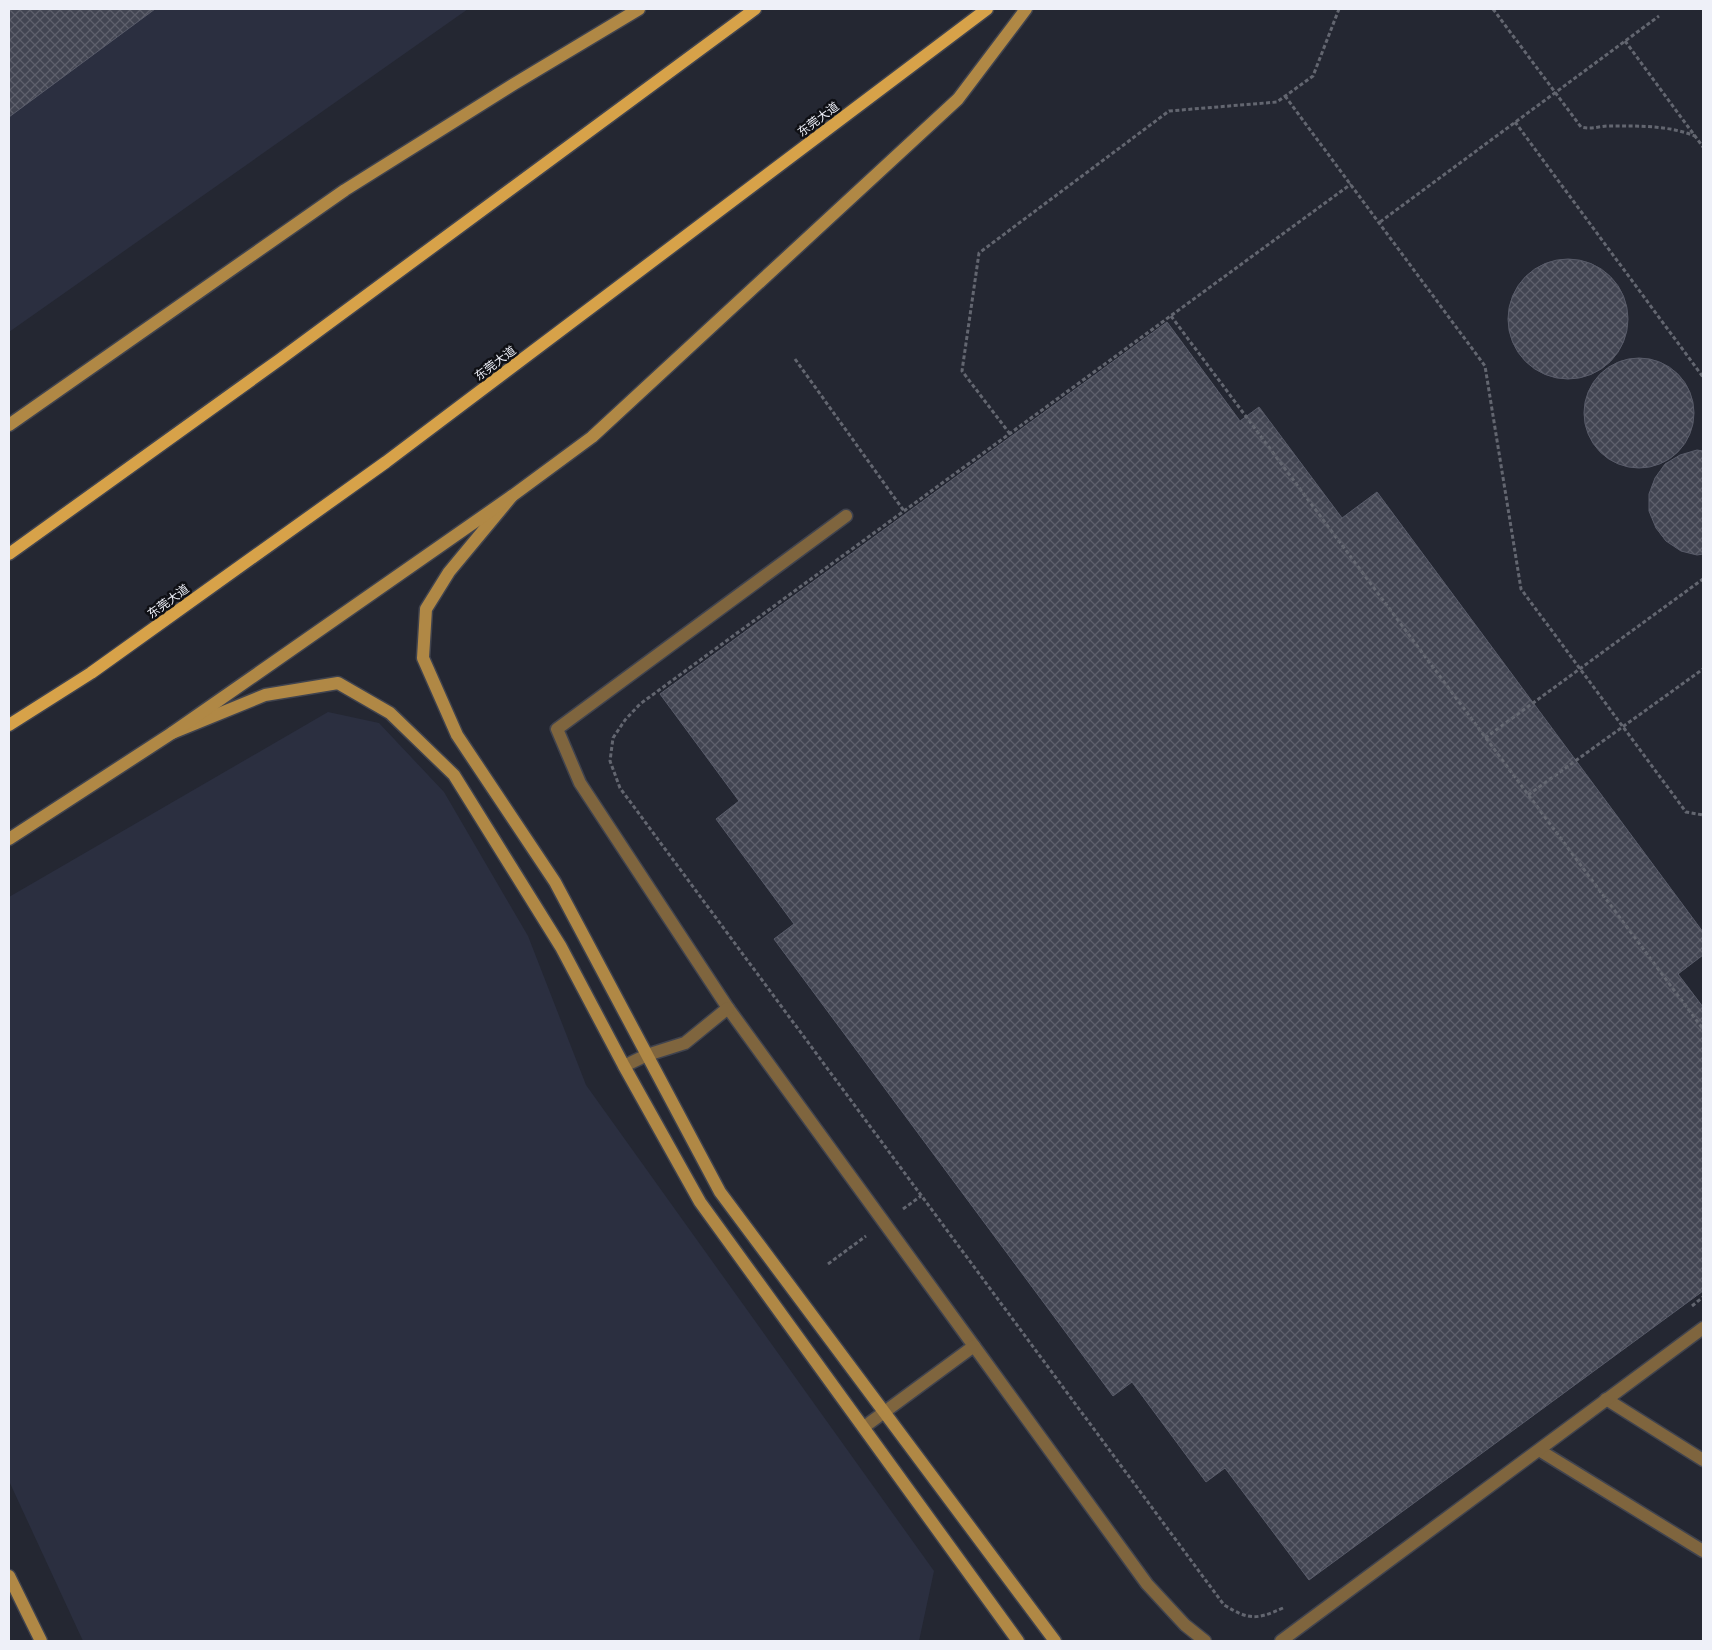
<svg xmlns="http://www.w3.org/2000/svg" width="1712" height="1650" font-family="'PT Sans','Noto Sans SC',sans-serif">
<defs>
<pattern id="building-cross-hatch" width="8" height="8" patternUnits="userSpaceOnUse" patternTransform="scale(1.25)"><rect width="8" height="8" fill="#424552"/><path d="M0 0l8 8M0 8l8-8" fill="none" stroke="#5e606c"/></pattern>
</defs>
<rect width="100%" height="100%" fill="#242732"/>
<g fill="#2b2f40">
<path d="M9 9H468L9 332Z"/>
<path d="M328 712 379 723 444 792 528 936 586 1085 934 1571 919 1641H83L9 1481V897Z"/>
</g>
<g fill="url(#building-cross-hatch)" stroke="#595c6a">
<path d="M9 9H155L9 117Z"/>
<circle cx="1568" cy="319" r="60"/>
<path d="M1167 322 1240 421 1259 407 1342 518 1377 492 1703 932V955L1678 974 1703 1007V1291L1309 1580 1225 1468 1206 1482 1132 1382 1113 1396 774 939 794 924 716 819 739 801 660 694Z"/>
<circle cx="1639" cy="413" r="55"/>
<path d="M1697 450 1703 451V554L1697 555 1681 551 1666 541 1656 528 1649 511V494L1655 478 1665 464 1680 455Z"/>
</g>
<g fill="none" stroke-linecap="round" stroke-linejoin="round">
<g stroke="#40434e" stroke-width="15">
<g id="lane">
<path d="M846 516 557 729 580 783 728 1008 974 1346"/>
<path d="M624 1066 647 1055 685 1043 728 1008"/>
<path d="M1606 1399 1703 1460"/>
<path d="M864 1427 974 1346 1147 1584 1185 1625 1205 1641"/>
<path d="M1539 1450 1703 1551"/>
<path d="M1281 1641 1703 1328"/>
</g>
</g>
<g stroke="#40434e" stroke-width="15">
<g id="secondary">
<path d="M9 425 345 190 514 84 639 9"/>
<path d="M512 496 449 572 426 609 423 658 457 735 555 882 720 1192 1055 1641"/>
<path d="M172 733 265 695 338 683 390 713 454 775 561 947 624 1066 700 1202 1018 1641"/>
<path d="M9 839 172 733 512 496 592 437 958 99 1026 9"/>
<path d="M9 1576 41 1641"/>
</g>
</g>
<g stroke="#40434e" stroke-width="15">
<g id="primary">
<path d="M9 554 279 360 755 9"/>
<path d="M9 725 91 673 386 462 987 9"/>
</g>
</g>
<g stroke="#636670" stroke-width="3" stroke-dasharray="4 2.5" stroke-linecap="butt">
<path d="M1493 9 1581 127C1591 130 1599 126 1609 126 1638 126 1667 125 1695 136"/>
<path d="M1625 41 1703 147"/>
<path d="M1285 96 1485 366 1521 589 1686 812 1703 815"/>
<path d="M1515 122 1703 377"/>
<path d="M1380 222 1659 16"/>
<path d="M1171 316 1703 1029"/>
<path d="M795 359 904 511"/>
<path d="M1010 434 962 371 979 253 1169 111 1277 102 1313 76 1339 9"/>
<path d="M1485 738 1703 579"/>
<path d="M1528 795 1703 669"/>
<path d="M903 1209 921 1196"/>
<path d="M828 1264 866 1236"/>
<path d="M1692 1306 1703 1297"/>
<path d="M1283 1608C1256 1620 1249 1620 1224 1605L620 788 610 761 613 738 625 720 640 704 1351 184"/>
</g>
<use href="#lane" stroke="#7f653e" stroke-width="12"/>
<use href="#secondary" stroke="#b08845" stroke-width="12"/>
<use href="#primary" stroke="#d7a249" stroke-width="12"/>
</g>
<g text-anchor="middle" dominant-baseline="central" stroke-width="5" stroke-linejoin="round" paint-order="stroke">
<g font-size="12" fill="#eef0f8" stroke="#0f1015">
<text transform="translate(818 119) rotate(-37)">东莞大道</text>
<text transform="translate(495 363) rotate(-37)">东莞大道</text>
<text transform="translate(168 601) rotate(-36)">东莞大道</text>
</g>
</g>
<rect width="1712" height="1650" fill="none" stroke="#eef0f8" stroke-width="20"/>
</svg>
